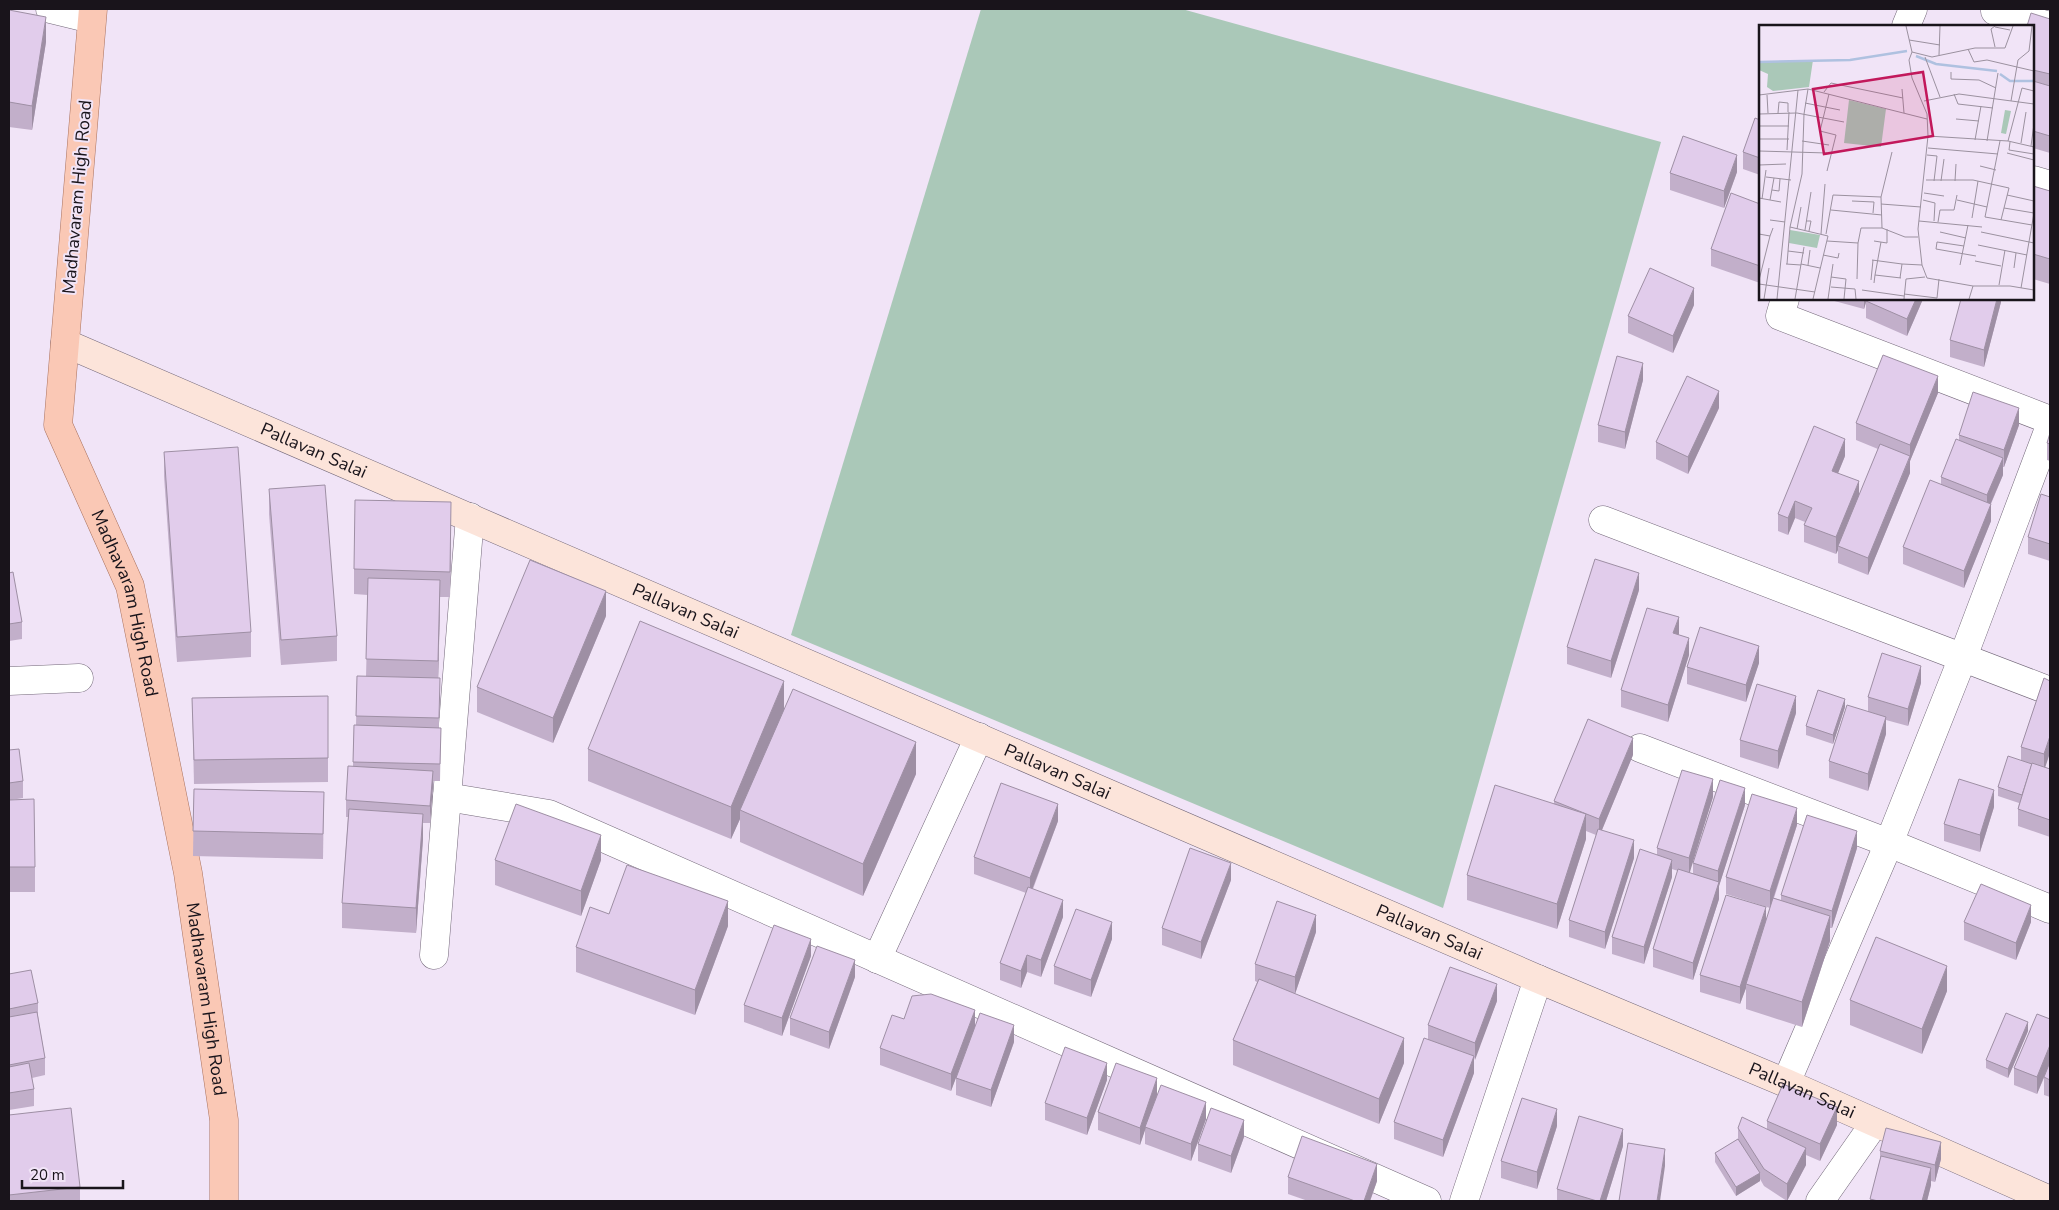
<svg xmlns="http://www.w3.org/2000/svg" width="2059" height="1210" font-family="'Nunito Sans',sans-serif">
<rect width="100%" height="100%" fill="#f1e4f7"/>
<path fill="#aac8b8" d="M981 9H1182L1661 142 1443 908 791 635Z"/>
<g fill="none" stroke-linecap="round" stroke-linejoin="round">
<g stroke="#736879" stroke-width="29">
<g id="street">
<path d="M50 9 91 19"/>
<path d="M1995 11 2050 26"/>
<path d="M1906 26 1913 9"/>
<path d="M2033 180 2050 185"/>
<path d="M1785 299 1780 316 2050 420"/>
<path d="M1603 520 2050 691"/>
<path d="M9 681 79 678"/>
<path d="M1640 748 1889 843 2050 909"/>
<path d="M447 797 549 814 1427 1201"/>
<path d="M434 955 470 517"/>
<path d="M877 959 979 737"/>
<path d="M1786 1083 1889 843 1963 657 2050 426"/>
<path d="M1464 1201 1538 979"/>
<path d="M1820 1201 1874 1124"/>
</g>
</g>
<g stroke="#736879" stroke-width="29">
<g id="secondary">
<path id="s1" d="M65 343 1538 979 1786 1083 2050 1200"/>
</g>
</g>
<g stroke="#a9725f" stroke-width="29">
<g id="primary">
<path id="s2" d="M93 9 58 425 130 586 188 873 224 1120V1201"/>
</g>
</g>
<use href="#street" stroke="#fff" stroke-width="28"/>
<use href="#secondary" stroke="#fce4da" stroke-width="28"/>
<use href="#primary" stroke="#fac8b5" stroke-width="28"/>
</g>
<g fill="#c2afca">
<path d="M9 10 46 42 32 130 9 127Z"/>
<path d="M2050 19V153L2033 148V26Z"/>
<path d="M1760 120V175L1743 169V152Z"/>
<path d="M1737 172 1724 208 1670 190V173Z"/>
<path d="M2033 186 2050 191V284L2033 279Z"/>
<path d="M1760 204V283L1711 266V249Z"/>
<path d="M1827 299H1923L1907 336 1866 318V302L1864 309Z"/>
<path d="M2001 299V302L1984 367 1950 357V340Z"/>
<path d="M1694 305 1673 353 1628 333V316Z"/>
<path d="M1643 380 1625 449 1598 442V425Z"/>
<path d="M1938 393 1910 461V473L1868 575 1838 563V550L1836 554 1804 542V525L1805 522 1795 518 1788 535 1778 531V514L1845 456 1838 473 1859 496 1878 449 1856 440V423Z"/>
<path d="M1719 408 1688 474 1656 459V442Z"/>
<path d="M2019 425 2004 467H2003V475L1991 504V521L1964 588 1903 564V547L1941 484V477L1959 440V435Z"/>
<path d="M2050 433V461L2047 460V443Z"/>
<path d="M164 452 251 632V657L177 662 164 476Z"/>
<path d="M269 489 337 636V661L281 665 269 514Z"/>
<path d="M2050 497V561L2028 554V537Z"/>
<path d="M451 526 450 597H440L438 678 439 728H441L440 781H433L430 823H423V839L416 933 342 928V903L348 817H346V800L353 766 354 725 356 726 357 676 366 677 368 595 354 594V569Z"/>
<path d="M9 573 22 622V639L9 641Z"/>
<path d="M1639 590 1611 678 1567 664V647Z"/>
<path d="M606 616 553 743 477 712V687Z"/>
<path d="M1678 635 1689 655 1668 722 1621 707V690Z"/>
<path d="M1759 663 1746 702 1687 684V667Z"/>
<path d="M2044 678 2045 767 2050 769V837L2018 826V809L2019 803 1998 796V787L2021 760V747Z"/>
<path d="M1921 683 1908 726 1886 720V734L1868 791 1829 778V761L1868 712V697Z"/>
<path d="M328 696V782L194 784 192 698Z"/>
<path d="M1845 707 1833 744 1806 735V726Z"/>
<path d="M784 709 916 774 863 896 740 842V819L731 839 588 781V749Z"/>
<path d="M1796 713 1778 769 1740 757V740Z"/>
<path d="M9 750 23 781V798L11 800 35 867V892H9Z"/>
<path d="M1633 755 1602 830 1634 858 1605 949 1569 937V920L1596 835 1586 831V839L1557 929 1467 900V875L1554 804V801Z"/>
<path d="M194 789 324 792 323 859 193 856Z"/>
<path d="M1713 797 1689 872 1693 874V863L1745 805 1719 886V899L1693 980 1653 967V949L1678 871 1672 869V877L1644 964 1612 954V937L1657 855V848Z"/>
<path d="M1994 807 1980 852 1944 841V824Z"/>
<path d="M1058 821 1033 889 1063 917 1041 977 1027 972 1021 988 1000 980V963L1026 893 974 874V857Z"/>
<path d="M1797 825 1774 898 1781 900V895L1857 848 1832 928H1830V941L1802 1027 1746 1009V988L1740 1004 1700 992V975L1766 921 1770 908 1726 894V877Z"/>
<path d="M495 860H601L581 916 495 885Z"/>
<path d="M1231 880 1201 959 1162 945V928Z"/>
<path d="M609 914 728 926 695 1015 576 972V947Z"/>
<path d="M1964 922H2031L2016 960 1964 940Z"/>
<path d="M1316 932 1295 994 1404 1063 1379 1124 1233 1065V1040L1257 982 1255 981V964Z"/>
<path d="M1112 939 1091 997 1054 984V966Z"/>
<path d="M811 956 782 1036 744 1022V1005Z"/>
<path d="M9 974 38 1003V1016L45 1058V1075L32 1078 34 1089V1106L9 1110Z"/>
<path d="M855 977 829 1049 790 1035V1018Z"/>
<path d="M1947 991 1922 1054 1850 1025V1000Z"/>
<path d="M1497 1001 1474 1060V1073L1443 1157 1394 1139V1122L1428 1039V1025Z"/>
<path d="M904 1019 975 1027 1014 1042 991 1107 956 1095V1078L973 1031 951 1091 880 1065V1048Z"/>
<path d="M2050 1019V1097L2044 1095V1078L2037 1094 2014 1085V1068Z"/>
<path d="M2028 1031 2008 1078 1986 1068V1060Z"/>
<path d="M1107 1080 1087 1135 1045 1120V1103Z"/>
<path d="M1157 1094 1206 1119 1191 1161 1145 1144V1129L1140 1145 1098 1130V1112Z"/>
<path d="M9 1115 80 1187V1201H9Z"/>
<path d="M1767 1121 1837 1125 1820 1161 1806 1155V1165L1787 1201 1764 1186 1760 1179V1181L1736 1196 1715 1162V1153L1738 1139V1128L1767 1129Z"/>
<path d="M1557 1126 1537 1189 1501 1178V1161Z"/>
<path d="M1244 1137 1231 1173 1198 1161V1144Z"/>
<path d="M1623 1146 1606 1201H1557V1189Z"/>
<path d="M1880 1151 1941 1159 1935 1182 1931 1181V1185L1927 1201H1870L1880 1159Z"/>
<path d="M1288 1177 1377 1181 1370 1201H1308L1288 1194Z"/>
</g>
<g fill="#9e8fa4">
<path d="M46 17V42L32 130V106Z"/>
<path d="M1737 155V172L1724 208V191Z"/>
<path d="M1694 288V305L1673 353V336Z"/>
<path d="M1864 299H1867L1864 309Z"/>
<path d="M1916 299H1923L1907 336V319Z"/>
<path d="M1997 299H2001V302L1984 367V350Z"/>
<path d="M1643 363V380L1625 449V432Z"/>
<path d="M1938 376V393L1910 461V473L1868 575V558L1910 457V445Z"/>
<path d="M1719 391V408L1688 474V457Z"/>
<path d="M2019 408V425L2004 467V450Z"/>
<path d="M1845 439V456L1832 488V471Z"/>
<path d="M2003 458V475L1987 512V495Z"/>
<path d="M1859 481V499L1838 546V550L1836 554V537Z"/>
<path d="M1795 501V518L1788 535V518Z"/>
<path d="M451 502V526L450 597V572Z"/>
<path d="M1991 504V521L1964 588V571Z"/>
<path d="M1639 573V590L1611 678V661Z"/>
<path d="M440 580V605L438 686V661Z"/>
<path d="M606 591V616L553 743V718Z"/>
<path d="M1679 617V634L1673 650V633Z"/>
<path d="M1689 638V655L1668 722V705Z"/>
<path d="M1759 646V663L1746 702V685Z"/>
<path d="M1921 666V683L1908 726V709Z"/>
<path d="M784 681V713L740 810V819L731 839V807Z"/>
<path d="M1796 696V713L1778 769V751Z"/>
<path d="M1845 699V707L1833 744V735Z"/>
<path d="M1886 717V734L1868 791V774Z"/>
<path d="M2050 736V753L2044 771V754Z"/>
<path d="M1633 738V755L1599 837V819Z"/>
<path d="M916 742V774L863 896V864Z"/>
<path d="M433 771V788L430 823V806Z"/>
<path d="M1713 779V797L1689 875V858Z"/>
<path d="M1745 788V805L1719 886V899L1693 980V963L1718 883V871Z"/>
<path d="M1994 790V807L1980 852V835Z"/>
<path d="M1058 804V821L1030 895V878Z"/>
<path d="M1797 808V825L1770 908V891Z"/>
<path d="M423 814V839L416 933V908Z"/>
<path d="M1586 814V839L1557 929V904Z"/>
<path d="M1857 831V848L1832 928V911Z"/>
<path d="M601 835V860L581 916V891Z"/>
<path d="M1634 840V858L1605 949V932Z"/>
<path d="M1672 860V877L1644 964V947Z"/>
<path d="M1231 863V880L1201 959V942Z"/>
<path d="M1063 900V917L1041 977V960Z"/>
<path d="M728 901V926L695 1015V990Z"/>
<path d="M2031 905V922L2016 960V943Z"/>
<path d="M1766 907V925L1746 984V988L1740 1004V987Z"/>
<path d="M1316 915V932L1295 994V977Z"/>
<path d="M1830 916V941L1802 1027V1002Z"/>
<path d="M1112 922V939L1091 997V980Z"/>
<path d="M811 939V956L782 1036V1018Z"/>
<path d="M1027 955V972L1021 988V971Z"/>
<path d="M855 960V977L829 1049V1032Z"/>
<path d="M1947 966V991L1922 1054V1029Z"/>
<path d="M1497 984V1001L1475 1060V1043Z"/>
<path d="M975 1010V1027L951 1091V1074Z"/>
<path d="M2028 1022V1031L2008 1078V1069Z"/>
<path d="M1014 1025V1042L991 1107V1090Z"/>
<path d="M1404 1038V1063L1379 1124V1099Z"/>
<path d="M2050 1045V1062L2037 1094V1077Z"/>
<path d="M1474 1056V1073L1443 1157V1140Z"/>
<path d="M1107 1063V1080L1087 1135V1118Z"/>
<path d="M1157 1078V1095L1140 1145V1128Z"/>
<path d="M1206 1102V1119L1191 1161V1144Z"/>
<path d="M1837 1107V1125L1820 1161V1144Z"/>
<path d="M1557 1109V1126L1537 1189V1172Z"/>
<path d="M1244 1120V1137L1231 1173V1156Z"/>
<path d="M1623 1129V1146L1606 1201H1600Z"/>
<path d="M1941 1142V1159L1935 1182V1165Z"/>
<path d="M1806 1148V1165L1787 1201V1184Z"/>
<path d="M1665 1149V1166L1660 1201H1657Z"/>
<path d="M1377 1164V1181L1370 1201H1364Z"/>
<path d="M1931 1168V1185L1927 1201H1922Z"/>
<path d="M1760 1173V1181L1736 1196V1187Z"/>
</g>
<g fill="#e1cceb" stroke="#9e8fa4">
<path d="M9 10 46 17 32 106 9 102Z"/>
<path d="M2031 13 2050 19V74L2033 70V26H2027Z"/>
<path d="M2033 81 2050 86V136L2033 131Z"/>
<path d="M1755 118 1760 120V158L1743 152Z"/>
<path d="M1683 136 1737 155 1724 191 1670 173Z"/>
<path d="M2033 186 2050 191V259L2033 254Z"/>
<path d="M1731 193 1760 204V266L1711 249Z"/>
<path d="M1650 268 1694 288 1673 336 1628 316Z"/>
<path d="M1867 299H1916L1907 319 1866 301Z"/>
<path d="M1961 299H1997L1984 350 1950 340Z"/>
<path d="M1883 355 1938 376 1910 445 1856 423Z"/>
<path d="M1617 356 1643 363 1625 432 1598 425Z"/>
<path d="M1687 376 1719 391 1688 457 1656 442Z"/>
<path d="M1973 392 2019 408 2004 450 1959 435Z"/>
<path d="M1814 426 1845 439 1832 471 1859 481 1836 537 1804 525 1812 508 1795 501 1788 518 1778 514Z"/>
<path d="M2050 433V444L2047 443Z"/>
<path d="M1956 439 2003 458 1987 495 1941 477Z"/>
<path d="M1880 444 1910 456 1868 558 1838 546Z"/>
<path d="M238 447 251 632 177 637 164 452Z"/>
<path d="M1930 480 1991 504 1964 571 1903 547Z"/>
<path d="M325 485 337 636 281 640 269 489Z"/>
<path d="M2041 494 2050 497V544L2028 537Z"/>
<path d="M355 500 451 502 450 572 354 569Z"/>
<path d="M1595 559 1639 573 1611 661 1567 647Z"/>
<path d="M530 560 606 591 553 718 477 687Z"/>
<path d="M13 572 22 622 9 624V573Z"/>
<path d="M368 578 440 580 438 661 366 659Z"/>
<path d="M1647 608 1679 617 1673 633 1689 638 1668 705 1621 690Z"/>
<path d="M640 621 784 681 731 807 588 749Z"/>
<path d="M1700 627 1759 646 1746 685 1687 667Z"/>
<path d="M1882 653 1921 666 1908 709 1868 697Z"/>
<path d="M357 676 440 678 439 718 356 716Z"/>
<path d="M2044 678 2050 681V736L2044 754 2021 747Z"/>
<path d="M1757 684 1796 696 1778 751 1740 740Z"/>
<path d="M793 689 916 742 863 864 740 810Z"/>
<path d="M1818 690 1845 699 1833 735 1806 726Z"/>
<path d="M328 696V758L194 760 192 698Z"/>
<path d="M1847 705 1886 717 1868 774 1829 761Z"/>
<path d="M1588 719 1633 738 1599 819 1554 801Z"/>
<path d="M354 725 441 728 440 764 353 762Z"/>
<path d="M19 749 23 781 9 783V750Z"/>
<path d="M2008 756 2032 764 2022 795 1998 787Z"/>
<path d="M2032 763 2050 769V820L2018 809Z"/>
<path d="M348 766 433 771 430 806 346 800Z"/>
<path d="M1682 770 1713 779 1689 858 1657 848Z"/>
<path d="M1959 779 1994 790 1980 835 1944 824Z"/>
<path d="M1720 780 1745 788 1718 871 1693 863Z"/>
<path d="M1001 783 1058 804 1030 878 974 857Z"/>
<path d="M1495 785 1586 814 1557 904 1467 875Z"/>
<path d="M194 789 324 792 323 834 193 831Z"/>
<path d="M1752 794 1797 808 1770 891 1726 877Z"/>
<path d="M34 799 35 867H9V800Z"/>
<path d="M516 804 601 835 581 891 495 860Z"/>
<path d="M349 809 423 814 416 908 342 903Z"/>
<path d="M1807 815 1857 831 1832 911 1781 895Z"/>
<path d="M1598 829 1634 840 1605 932 1569 920Z"/>
<path d="M1190 848 1231 863 1201 942 1162 928Z"/>
<path d="M1640 849 1672 860 1644 947 1612 937Z"/>
<path d="M627 865 728 901 695 990 576 947 590 907 609 914Z"/>
<path d="M1678 869 1719 882 1693 963 1653 949Z"/>
<path d="M1981 884 2031 905 2016 943 1964 922Z"/>
<path d="M1028 887 1063 900 1041 960 1027 955 1021 971 1000 963Z"/>
<path d="M1726 895 1766 907 1740 987 1700 975Z"/>
<path d="M1773 898 1830 916 1802 1002 1746 984Z"/>
<path d="M1277 901 1316 915 1295 977 1255 964Z"/>
<path d="M1076 909 1112 922 1091 980 1054 966Z"/>
<path d="M774 925 811 939 782 1018 744 1005Z"/>
<path d="M1876 937 1947 966 1922 1029 1850 1000Z"/>
<path d="M817 946 855 960 829 1032 790 1018Z"/>
<path d="M1450 967 1497 984 1475 1043 1428 1025Z"/>
<path d="M31 970 38 1003 9 1009V974Z"/>
<path d="M1259 979 1404 1038 1379 1099 1233 1040Z"/>
<path d="M931 994 975 1010 951 1074 880 1048 892 1015 904 1019 912 996Z"/>
<path d="M37 1012 45 1058 9 1065V1017Z"/>
<path d="M980 1013 1014 1025 991 1090 956 1078Z"/>
<path d="M2006 1013 2028 1022 2008 1069 1986 1060Z"/>
<path d="M2037 1014 2050 1019V1045L2037 1077 2014 1068Z"/>
<path d="M1424 1038 1474 1056 1443 1140 1394 1122Z"/>
<path d="M1065 1047 1107 1063 1087 1118 1045 1103Z"/>
<path d="M2050 1062V1080L2044 1077Z"/>
<path d="M29 1063 34 1089 9 1093V1067Z"/>
<path d="M1116 1063 1157 1078 1140 1128 1098 1112Z"/>
<path d="M1783 1084 1837 1107 1820 1144 1767 1121Z"/>
<path d="M1161 1085 1206 1102 1191 1144 1145 1127Z"/>
<path d="M1522 1098 1557 1109 1537 1172 1501 1161Z"/>
<path d="M71 1108 80 1187 9 1195V1115Z"/>
<path d="M1211 1108 1244 1120 1231 1156 1198 1144Z"/>
<path d="M1579 1116 1623 1129 1600 1201H1597L1557 1189Z"/>
<path d="M1742 1117 1806 1148 1787 1184 1764 1169 1738 1128Z"/>
<path d="M1886 1128 1941 1142 1935 1165 1880 1151Z"/>
<path d="M1302 1136 1377 1164 1364 1201H1355L1288 1177Z"/>
<path d="M1738 1139 1760 1173 1736 1187 1715 1153Z"/>
<path d="M1628 1143 1665 1149 1657 1201H1619Z"/>
<path d="M1881 1156 1931 1168 1922 1201H1878L1870 1199Z"/>
</g>
<g text-anchor="middle" dominant-baseline="central" stroke-width="4" stroke-linejoin="round" paint-order="stroke">
<g font-size="18" fill="#19141b" stroke="#f1e4f7">
<text transform="translate(77 197) rotate(-85)">Madhavaram High Road</text>
<text stroke="none"><textPath href="#s1" startOffset="271">Pallavan Salai</textPath></text>
<text stroke="none"><textPath href="#s2" startOffset="609">Madhavaram High Road</textPath></text>
<text stroke="none"><textPath href="#s1" startOffset="676">Pallavan Salai</textPath></text>
<text stroke="none"><textPath href="#s1" startOffset="1081">Pallavan Salai</textPath></text>
<text stroke="none"><textPath href="#s1" startOffset="1486">Pallavan Salai</textPath></text>
<text stroke="none"><textPath href="#s2" startOffset="1014">Madhavaram High Road</textPath></text>
<text stroke="none"><textPath href="#s1" startOffset="1891">Pallavan Salai</textPath></text>
</g>
</g>
<g transform="translate(1759 25)">
<rect width="275" height="275" fill="#f1e4f7"/>
<path d="M54 35 50 62 14 66 8 62 9 49 0 45V37ZM90 75 127 84 122 122 85 118ZM246 85 252 86 247 109 242 108ZM31 205 61 210 58 223 30 218Z" fill="#aac8b8"/>
<path fill="none" stroke="#afc1e0" stroke-width="2.5" d="M157 31 177 39 238 46M0 37 91 35 148 26M241 49 251 56H275"/>
<path fill="none" stroke="#9b919f" stroke-width="1" d="M147 1 153 27 150 35 153 53 168 89 169 111 159 204 163 240 168 253 214 261 210 274M236 2 251 5M150 15 181 20M236 22 232 4 236 1M209 24 215 37 228 35 275 46M153 27 173 32 216 23H246L254 1M180 30 181 1M166 32 181 72M192 47V54L220 55 237 63M49 64 45 89 43 149 31 202 69 211 54 274M143 64 145 88M65 67 72 58 144 73M195 69 199 79 234 83M0 70 49 64 168 94M8 70 9 88M165 76 200 69 275 79M252 76 259 35 270 26 273 1M46 78 81 85M19 88 20 77 29 78V87M0 89 38 88 85 97M197 94 220 96M0 101H30M169 111 249 116 275 122M0 114H30M216 115 222 81M43 116 70 120M228 116 239 48M241 116 226 192 273 200M249 116 263 63 275 66M251 117 250 125 275 129M262 118 267 87M272 121 275 99M169 123 239 129M28 125 30 87M0 126 68 128M248 128 275 135M168 130 178 131 175 156M0 140 27 139M221 141 237 145M68 146 77 110 61 106 70 69M7 152 32 155M167 155H214L250 163 242 195M182 156 185 134M196 156 197 139M13 165 20 166 21 154M165 168 185 171M248 170 275 176M0 173 22 177M3 174 7 145M11 175 15 153M164 175 176 178 175 196M198 175 228 182M93 176 115 177 114 188M122 179 162 182M245 183 275 188M72 185 123 190M213 193 219 156M11 195 26 197M47 196H52L50 206M160 196 223 202M179 197 181 185H195L198 170M123 203 122 172 133 127M38 204 42 182M46 205 52 167M181 207 207 213M222 207 275 218M0 209 11 211 14 203M62 209 66 159M67 209 74 170 122 172M68 216 99 218 102 203H123L146 212H159M115 216 128 218V204M219 220 268 230M205 221 178 217 177 224 217 231M29 226 45 228M64 230 79 233 80 228M113 235 143 239 141 253M216 236 242 241M27 239 42 240M28 239 31 202M42 239 61 243M143 239 163 240M49 240 51 225M201 240 209 200M255 243 257 228M116 250 122 217M72 252 87 254 85 274M98 254 99 218M0 255 11 211M112 255 114 235M115 258 116 250 142 253M0 259 56 267M240 260 246 225M214 261H251L275 265M72 262 96 264 97 274M262 263 275 188M103 265 145 271M145 269 178 273 180 254M5 274 10 243M18 274 39 65M36 274 45 222M69 274 74 239M145 274 147 254 166 252"/>
<path fill="#c2185b" fill-opacity="0.15" stroke="#c2185b" stroke-width="2.5" d="M164 47 174 111 65 129 54 64Z"/>
<rect width="275" height="275" fill="none" stroke="#19141b" stroke-width="2.5"/>
</g>
<rect width="2059" height="1210" fill="none" stroke="#19141b" stroke-width="20"/>
<path d="M22 1180v8h101v-8" fill="none" stroke="#19141b" stroke-width="2.5"/>
<text x="30" y="1180" font-size="15" fill="#19141b" stroke="#f1e4f7" stroke-width="4" paint-order="stroke">20 m</text>
</svg>
